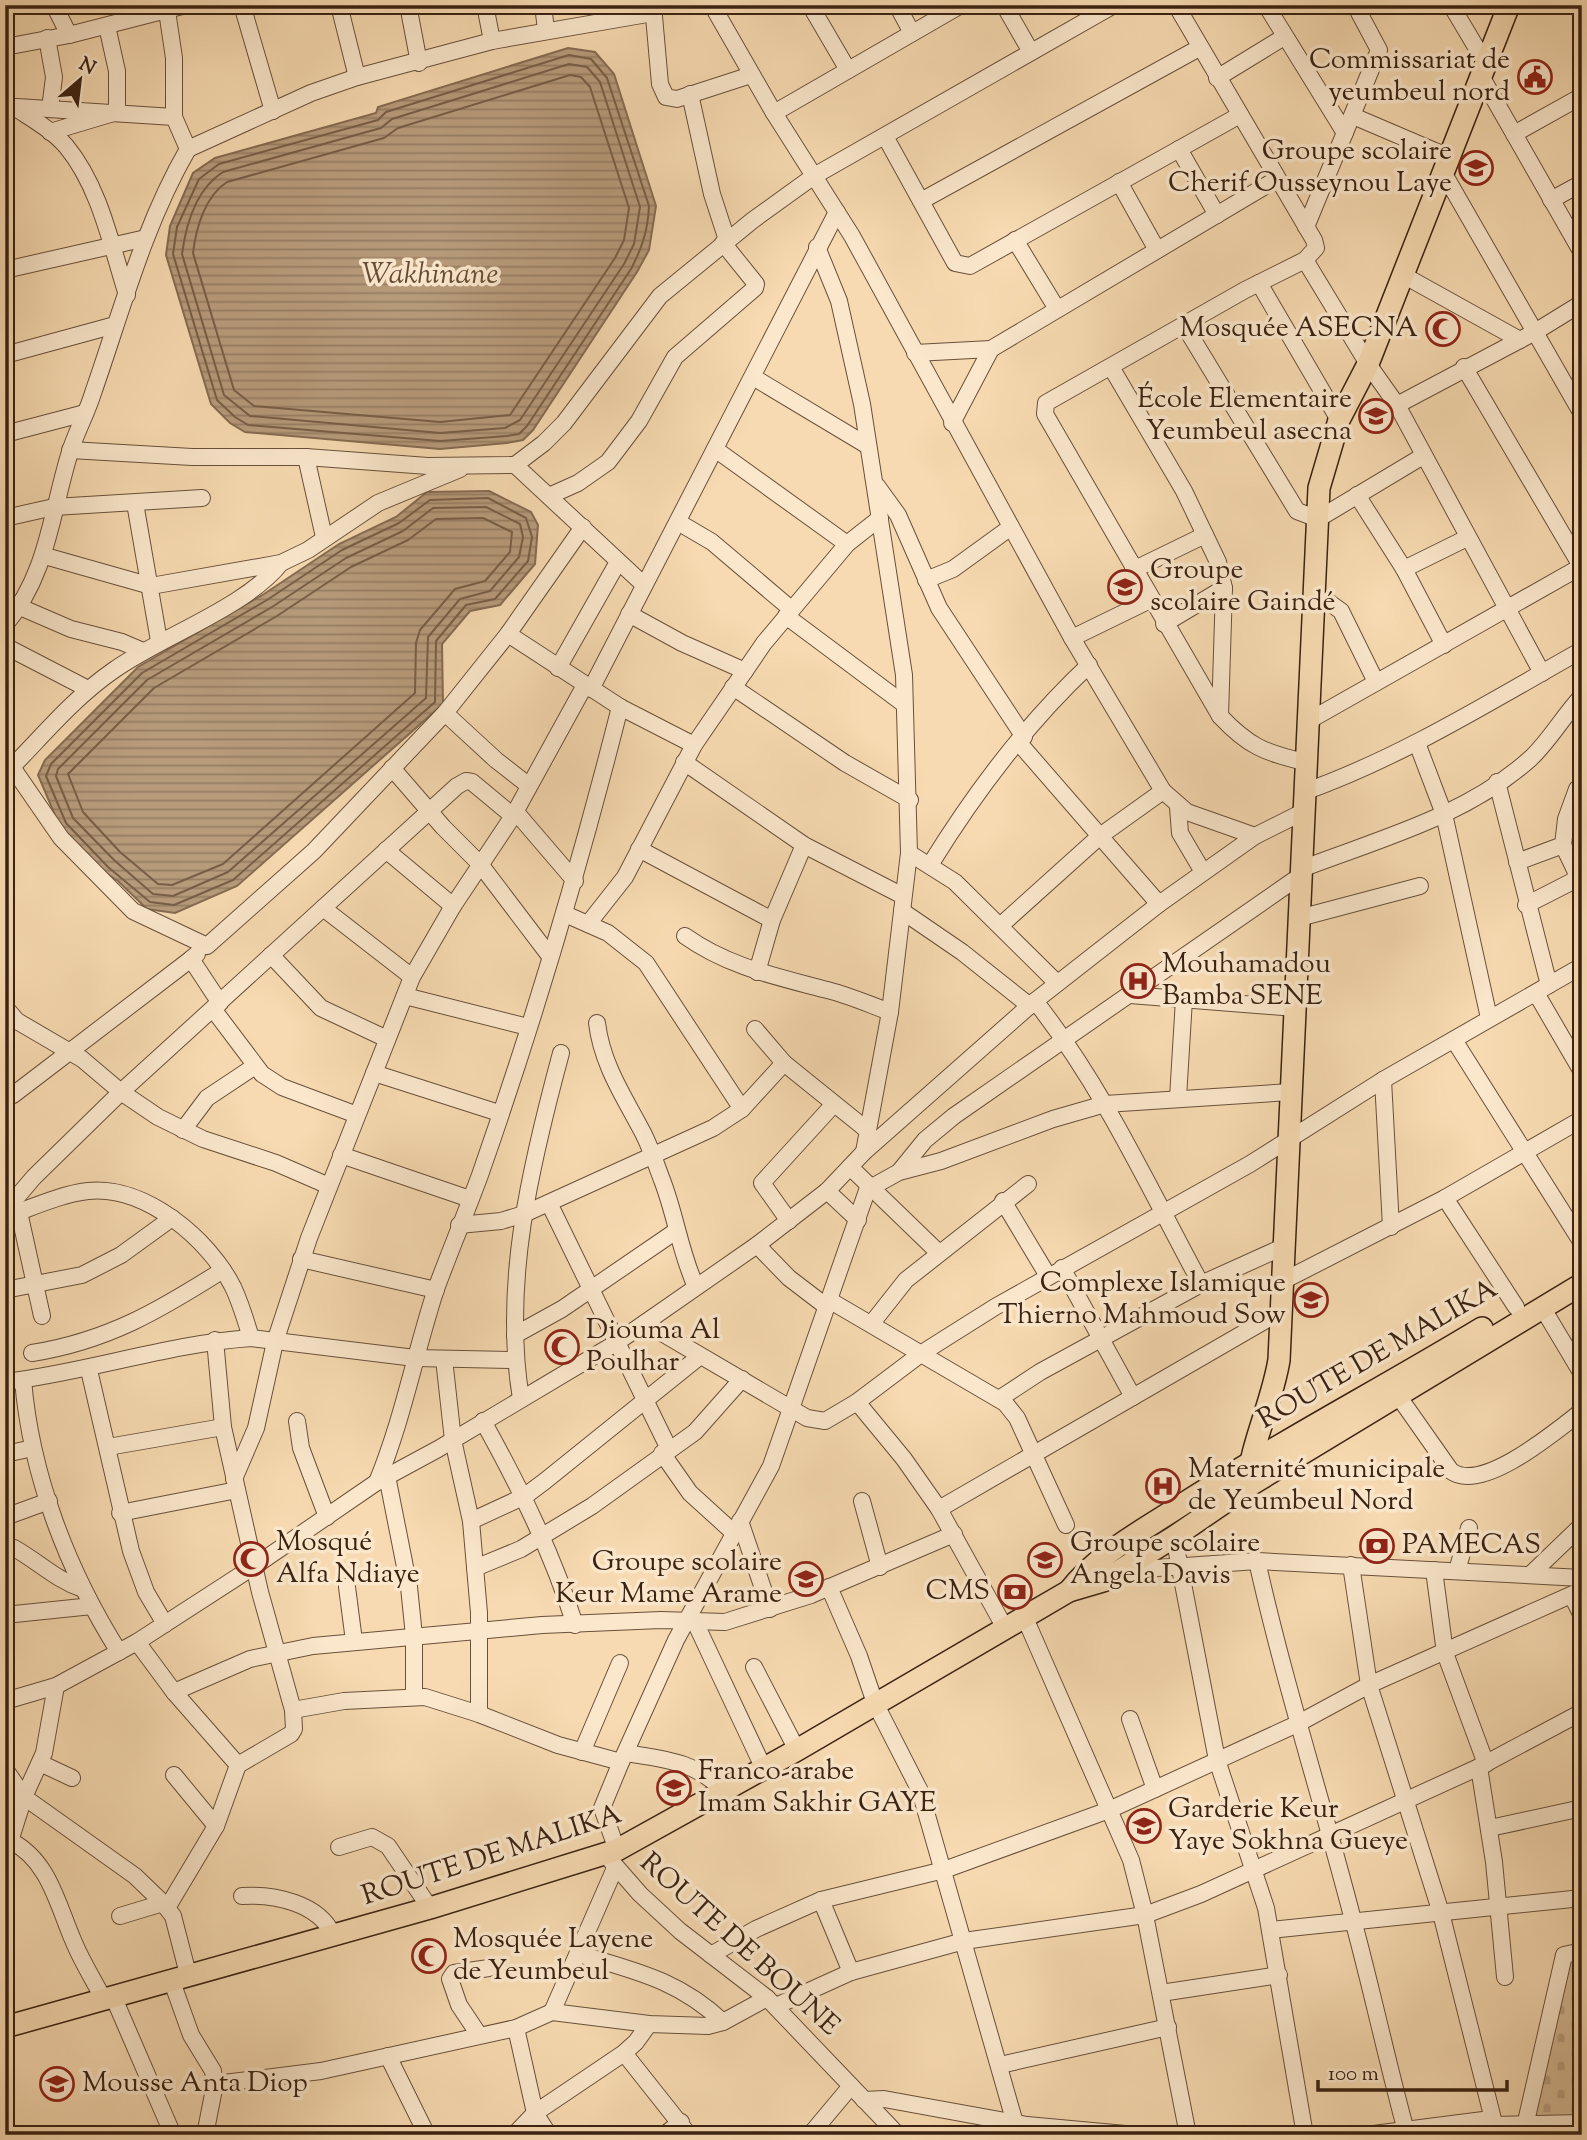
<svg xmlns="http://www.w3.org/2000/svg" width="1587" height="2140" font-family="'Sorts Mill Goudy',serif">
<defs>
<pattern id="green-dots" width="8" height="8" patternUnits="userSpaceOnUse" patternTransform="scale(1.75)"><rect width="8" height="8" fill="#d7bb96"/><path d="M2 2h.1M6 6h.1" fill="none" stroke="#b9a080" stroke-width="1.8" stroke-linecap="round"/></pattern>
<pattern id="cemetery-stones" width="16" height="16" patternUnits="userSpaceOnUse" patternTransform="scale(1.75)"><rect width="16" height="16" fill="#d7bb96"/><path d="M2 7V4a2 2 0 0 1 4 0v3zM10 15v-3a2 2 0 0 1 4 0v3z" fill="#b9a080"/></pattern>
<pattern id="water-rules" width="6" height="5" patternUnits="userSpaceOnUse" patternTransform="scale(1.75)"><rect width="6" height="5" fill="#b79b7b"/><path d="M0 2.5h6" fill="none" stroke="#967e63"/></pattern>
</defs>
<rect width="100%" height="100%" fill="#f7dab1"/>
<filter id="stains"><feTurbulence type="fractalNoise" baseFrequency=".00286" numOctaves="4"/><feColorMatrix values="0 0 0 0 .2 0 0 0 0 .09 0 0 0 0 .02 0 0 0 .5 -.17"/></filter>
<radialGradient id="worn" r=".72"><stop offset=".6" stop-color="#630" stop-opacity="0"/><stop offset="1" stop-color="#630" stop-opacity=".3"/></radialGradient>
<path fill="url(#green-dots)" stroke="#886e54" stroke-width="2" d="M1570 5H1582V40Z"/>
<path fill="url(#cemetery-stones)" stroke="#886e54" stroke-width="2" d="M1582 1958V2121L1532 2126 1570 1959Z"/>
<g fill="url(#water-rules)" stroke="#856b51" stroke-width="2">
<path d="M568 48 595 52 614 74 656 206 649 250 637 272 533 430 523 440 507 443 440 449 245 432 230 423 211 404 166 255 170 226 193 173 215 158 376 113 378 107Z"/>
<path d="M489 491 531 512 538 525 535 564 500 605 470 611 442 644 443 704 237 886 175 913 147 909 118 881 104 872 60 827 38 775 45 760 138 667 264 594 339 544 396 517 427 492Z"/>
</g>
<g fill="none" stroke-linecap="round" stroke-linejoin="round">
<g stroke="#785e46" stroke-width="2">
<path d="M569 55 591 59 607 78 649 206C648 230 642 248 631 269L527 426 519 434 507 436 440 441 248 425 235 417 217 400 173 254 177 227 199 179 219 164 378 120 386 112Z"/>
<path d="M569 64 587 67 600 82 640 207 634 244 624 264 520 420 505 428 440 433 250 416 224 395 182 254C186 224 196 189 223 172L381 128 392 119Z"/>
<path d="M570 75 581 77 590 87 629 208 624 240 615 258 510 415 440 422 254 406 234 390 193 253C196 228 205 196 227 182L384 138 398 128Z"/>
<path d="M488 498 526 518 532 537 528 561 495 599 466 605 436 641 435 702 233 880 174 905 150 902 108 867 66 823 46 776 51 764 142 673 267 600 342 550 399 523 430 500Z"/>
<path d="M486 507 520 524 523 537 519 557 490 591 460 599 428 637 426 698 228 872 173 896 153 894 114 860 73 818 56 776 58 769 147 680 272 607 346 558 403 531 433 508Z"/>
<path d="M483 518 512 532 510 552 485 581 455 589 420 630 416 643 415 693 223 864 172 885 158 884 120 852 83 812 68 774 154 688 277 616 351 567 408 540 436 519Z"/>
</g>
<g stroke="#69503a" stroke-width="18">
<g id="minor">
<path d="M54 5 69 35"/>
<path d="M242 5 273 111"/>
<path d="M339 5 357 77"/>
<path d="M408 5 419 63"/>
<path d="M485 5 492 41"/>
<path d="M543 5 546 30"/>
<path d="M653 5 660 84 666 97 677 99 751 75"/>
<path d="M712 5 774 113 852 236 1072 638 1163 791 1187 812 1255 836 1303 812"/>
<path d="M810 5 848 70"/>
<path d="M897 5 912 33"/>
<path d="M1004 5 1031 52"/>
<path d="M1176 5 1314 240 1316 248 1305 260 1245 290 1046 403 1045 414 1220 716C1248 746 1265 753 1305 762"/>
<path d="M1266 5 1345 133"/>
<path d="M1451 5 1486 64"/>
<path d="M47 38 54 77 50 109"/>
<path d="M5 47 69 35 186 5"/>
<path d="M1481 76 1582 253"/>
<path d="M1217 78 1284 37"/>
<path d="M690 94 712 194 727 240"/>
<path d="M14 107C32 119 52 130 66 146 100 187 111 245 127 295"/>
<path d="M17 107 174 117"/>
<path d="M774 113 961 5"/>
<path d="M1353 116 1449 157"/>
<path d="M50 132 117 112V71L107 26"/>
<path d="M1514 134 1582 96"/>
<path d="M886 138 955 263 970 266 1240 115"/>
<path d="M188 149 311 93 357 77 492 41 653 13"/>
<path d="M1179 149 1217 215"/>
<path d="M1443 172 1582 414"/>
<path d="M1119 182 1157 250"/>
<path d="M1551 200 1582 183"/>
<path d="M921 201 1199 48"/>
<path d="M1306 227 1379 50 1355 5"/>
<path d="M1015 240 1057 309"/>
<path d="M817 247 839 301 862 404 904 675 909 853 890 1012 864 1152"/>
<path d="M1305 260 1368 364 1397 405 1542 673"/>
<path d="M5 270 146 238"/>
<path d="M1403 275 1520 340"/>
<path d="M1259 283 1339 420"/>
<path d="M1184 325 1297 511 1318 519 1423 456"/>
<path d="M915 353 991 349 1277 179"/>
<path d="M5 355 115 325"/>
<path d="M1111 367 1184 491 1218 562 1224 588 1220 716"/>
<path d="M1464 367 1581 566"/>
<path d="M753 377 868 446"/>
<path d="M1397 405 1535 332 1582 303"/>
<path d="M952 423 991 349"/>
<path d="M5 434 85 413"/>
<path d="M715 449 847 544"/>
<path d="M70 450 192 457H306L428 466 515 465 544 443 564 423 660 296 753 220 814 176 1114 5"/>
<path d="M306 457 324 537"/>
<path d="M515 465 643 584"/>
<path d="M877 486 898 515 939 608 1024 737"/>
<path d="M1357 495 1404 569 1444 645"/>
<path d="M549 496 578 483 608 462 639 421 675 357 755 288 756 284 723 243"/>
<path d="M135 503 159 641"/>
<path d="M5 518 54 507 202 498"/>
<path d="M678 522 712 542 791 609"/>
<path d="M45 556 151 586 281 563 308 550 378 503 460 469"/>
<path d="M1404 569 1467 538"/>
<path d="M1133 570 1205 535"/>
<path d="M926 580 953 569 1011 527"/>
<path d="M1315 602 1327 601 1341 611 1376 682"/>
<path d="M20 607 71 629 122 642 143 651"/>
<path d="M629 614 682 643 745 671"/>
<path d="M786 616 904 704"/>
<path d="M1164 624 1224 588"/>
<path d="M5 625C48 574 51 513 70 452 76 432 87 413 93 393 122 310 144 225 188 149L174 117V58L167 11"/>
<path d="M508 634 620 707 694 745"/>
<path d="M1072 638 1150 600"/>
<path d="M5 646 88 689"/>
<path d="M558 668 618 562"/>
<path d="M733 687 845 763 910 800"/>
<path d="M591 689 837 212"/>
<path d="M445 713 496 760 528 785"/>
<path d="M1310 720 1582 566"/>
<path d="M1019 743 1159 904"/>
<path d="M1417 743 1444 814 1489 1018"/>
<path d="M684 762 804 845 903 896"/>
<path d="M12 767 61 838 133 911 207 946 314 851 445 713 508 634 583 527"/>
<path d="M392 768 443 827 480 864 549 955"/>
<path d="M5 774C41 738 72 699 114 670 162 636 245 608 281 563"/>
<path d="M1497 782 1549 985"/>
<path d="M1304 792C1402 757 1491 701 1582 650"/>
<path d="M1178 807 1180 833 1203 872"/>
<path d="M515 811 575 881"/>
<path d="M639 849 772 920"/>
<path d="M386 850 453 906"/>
<path d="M909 853 955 882 1057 983"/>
<path d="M1517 862 1563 845 1566 819 1577 789"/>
<path d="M930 865C975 792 1026 724 1089 665"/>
<path d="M1301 869C1379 839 1467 816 1531 758 1550 740 1564 715 1582 696"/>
<path d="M1526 905 1575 880 1576 872 1563 845"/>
<path d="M323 908 412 977"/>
<path d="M902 911 962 952 1030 1006"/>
<path d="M565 914 608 933 646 963 742 1109"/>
<path d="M1299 918 1420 886"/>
<path d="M588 924 625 877 694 745 764 643 847 544 880 518"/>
<path d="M1000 926 1100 836 1163 791"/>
<path d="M685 936C727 966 774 976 823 989 846 994 868 1004 890 1012"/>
<path d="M197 954 191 959 220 1003"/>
<path d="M271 955 321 1008 387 1039"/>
<path d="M757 972 772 920 804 845"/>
<path d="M1536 993 1582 1072"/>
<path d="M1130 995 1295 1008"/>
<path d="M405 996 528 1027"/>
<path d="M1035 1001C1103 1087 1149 1188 1201 1284"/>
<path d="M5 1007 17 1021 82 1059 121 1092 158 1117 203 1139 276 1163 329 1186"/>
<path d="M213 1009 262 1074 282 1087 357 1115"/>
<path d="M597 1023C602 1064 623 1095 642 1131 650 1146 656 1164 662 1180 676 1216 680 1252 696 1287"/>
<path d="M755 1029 784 1063 867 1130"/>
<path d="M1454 1040 1582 1243"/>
<path d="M374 1073 499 1113"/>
<path d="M1383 1080 1391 1227"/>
<path d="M13 1095 191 959"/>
<path d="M1178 1098 1184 999"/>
<path d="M183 1130 207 1098 255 1066"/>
<path d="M341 1155 470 1199"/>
<path d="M850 1167 939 1253"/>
<path d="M899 1172 925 1140 954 1116 1300 876"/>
<path d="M872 1187 899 1172 941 1161 1053 1119 1105 1104 1291 1092"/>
<path d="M827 1191 858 1220"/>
<path d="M1445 1198 1516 1307"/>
<path d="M1003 1201 1048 1276"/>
<path d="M549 1203 669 1449"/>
<path d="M5 1211 34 1177 121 1092 457 786 466 781 472 782 513 816"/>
<path d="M19 1212 42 1316"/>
<path d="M5 1217C31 1208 61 1194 88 1191 145 1185 209 1239 233 1287 241 1304 246 1321 251 1338"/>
<path d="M789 1221 762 1183 834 1104"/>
<path d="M459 1225 501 1221 524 1214 713 1128 742 1109 784 1063"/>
<path d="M757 1245 789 1278 827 1307"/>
<path d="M301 1259 436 1290"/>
<path d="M1062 1268 1133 1397"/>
<path d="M1281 1282 1445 1198 1582 1119"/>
<path d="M5 1290 82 1275 121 1255 172 1218"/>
<path d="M829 1300 1005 1403 1017 1418 1066 1525"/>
<path d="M1542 1307 1582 1374"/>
<path d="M645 1323 807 1418 825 1421 857 1402 922 1353 995 1307 1250 1164 1383 1080 1582 966"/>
<path d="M872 1323 906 1280 1028 1184"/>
<path d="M515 1335 562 1309 676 1231"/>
<path d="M32 1353C108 1341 160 1310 223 1270"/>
<path d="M444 1359 453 1440 471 1521 479 1613V1714"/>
<path d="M89 1370 131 1551 146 1592 165 1624"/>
<path d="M23 1380C31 1476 68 1571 119 1652"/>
<path d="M5 1382C88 1372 167 1344 251 1338L415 1358 515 1360"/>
<path d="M1399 1397 1451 1471C1482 1494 1556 1431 1582 1411"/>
<path d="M521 1399C502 1283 531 1164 561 1053"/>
<path d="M999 1399 1040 1372 1201 1284 1283 1247"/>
<path d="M857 1402 904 1459 939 1509 1005 1628"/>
<path d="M297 1421 301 1448 327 1517"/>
<path d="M483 1421C520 1488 552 1552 575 1625"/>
<path d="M108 1447 223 1427"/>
<path d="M662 1453 690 1493 734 1533"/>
<path d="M5 1454 33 1448"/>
<path d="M387 1476 409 1587 414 1636V1696"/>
<path d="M234 1479 256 1428 275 1342 309 1238 412 977 453 906 513 816 585 685"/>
<path d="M377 1482C403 1419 415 1353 436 1289 450 1251 466 1213 480 1175 534 1021 580 865 620 707"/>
<path d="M862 1501 880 1567"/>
<path d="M939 1509 1280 1312"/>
<path d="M120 1513 237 1490"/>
<path d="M5 1517 49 1501"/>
<path d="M471 1521 525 1496 545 1481 699 1357"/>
<path d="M740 1521 770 1609"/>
<path d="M1174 1537 1217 1760 1266 1908 1305 2135"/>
<path d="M14 1548C39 1562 56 1580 83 1589"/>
<path d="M1257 1561C1284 1682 1322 1800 1353 1920 1372 1990 1387 2061 1406 2131"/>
<path d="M1351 1565 1369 1685 1441 1913 1497 2135"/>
<path d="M475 1568 521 1549 592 1506 695 1432 742 1379"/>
<path d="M1434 1570 1445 1653 1486 1764"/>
<path d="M1457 1571 1469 1528"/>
<path d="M1530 1575 1582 1525"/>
<path d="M1117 1577 1157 1568 1257 1561 1582 1578"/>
<path d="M347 1587 354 1641"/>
<path d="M829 1587 859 1656 875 1703 920 1791 1015 2123"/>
<path d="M1572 1596 1582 1616"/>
<path d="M5 1615 92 1606"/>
<path d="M1025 1618 1131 1860 1145 1915 1188 2135"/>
<path d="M695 1622 764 1769"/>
<path d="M137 1642 174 1692 238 1765"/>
<path d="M754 1667 797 1750"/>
<path d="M174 1692 250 1659 313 1646 542 1625 661 1620 725 1622 811 1595 954 1534"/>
<path d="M5 1701 56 1686 137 1642 256 1565 377 1482 438 1449 616 1343 757 1245 827 1191 864 1152 1035 1001 1159 904 1255 836"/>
<path d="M293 1710 344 1701 425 1697 479 1714 558 1745 621 1762 676 1640 771 1466 869 1185"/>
<path d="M1130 1719 1155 1789"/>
<path d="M582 1752 620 1663"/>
<path d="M626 1753C663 1759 697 1761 724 1792"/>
<path d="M40 1763 72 1778"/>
<path d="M1479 1767 1494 1862 1505 1977"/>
<path d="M5 1769 24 1797 135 1876 163 1903 173 1916 188 1974"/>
<path d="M174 1775 216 1826"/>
<path d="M1490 1828 1582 1808"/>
<path d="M11 1841C49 1861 57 1903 73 1940 81 1960 93 1979 103 1998"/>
<path d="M339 1847 372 1837 388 1846 430 1908"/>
<path d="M617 1850 602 1808 621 1762"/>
<path d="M605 1854 640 1894 680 1931 767 1998 898 2135"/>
<path d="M5 1857 24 1797 44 1753 56 1686"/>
<path d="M242 1896C274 1894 319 1903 333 1935"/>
<path d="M821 1900 851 1972"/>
<path d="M167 1908 216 1826 238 1765 291 1734 294 1729 293 1710 260 1592 223 1427 215 1340"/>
<path d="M120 1916 163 1903"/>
<path d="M1270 1930 1582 1898"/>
<path d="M579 1954C635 1971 679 1980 723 2022"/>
<path d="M711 1955 756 1929 821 1900 944 1870 1109 1810 1297 1724 1369 1685 1582 1590"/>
<path d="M171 1979 191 2035 213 2071 215 2084 205 2135"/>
<path d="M1161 1993 1279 1975"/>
<path d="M113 1996 173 2135"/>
<path d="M776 2006 851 1972 964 1941 1145 1915 1201 1894 1479 1767 1582 1712"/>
<path d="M552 2012 615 1868"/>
<path d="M516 2028 535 2113 549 2135"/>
<path d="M479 2035 459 2005 450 1979 454 1973 489 1968"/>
<path d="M624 2053 689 2135"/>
<path d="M388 2056 427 2135"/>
<path d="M1000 2065 1168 2027"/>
<path d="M215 2084 321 2071 516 2028 552 2012 649 2024 708 2026 723 2022 767 1998"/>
<path d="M864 2100 884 2099 1027 2125 1136 2135"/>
<path d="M1493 2125 1582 2123"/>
<path d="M1525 2126 1564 1955 1582 1951"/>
<path d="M514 2135 535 2113 624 2053 636 2042 649 2024"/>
<path d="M664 2135 681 2122"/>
<path d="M810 2135 851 2086"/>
<path d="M1366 2135 1491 2119"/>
</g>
</g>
<g stroke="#3a2212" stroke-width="24">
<g id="major">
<path d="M1247 1487C1251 1443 1272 1403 1279 1360L1319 488 1339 420 1368 364 1509 5"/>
<path d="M1069 1591C1101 1551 1141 1532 1183 1504 1280 1442 1383 1388 1482 1328"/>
<path d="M5 2027 430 1908 617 1850 797 1750 1069 1591 1103 1581 1174 1537 1247 1487 1582 1284"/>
</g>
</g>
<use href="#minor" stroke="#fae7cc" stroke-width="16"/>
<use href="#major" stroke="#f7dab1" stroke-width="21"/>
</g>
<defs>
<g id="civic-ring" transform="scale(1.75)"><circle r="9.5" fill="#fae7cc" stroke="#8f2418" stroke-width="1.5"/><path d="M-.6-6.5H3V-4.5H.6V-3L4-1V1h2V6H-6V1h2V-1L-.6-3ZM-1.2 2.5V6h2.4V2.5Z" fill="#8f2418"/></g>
<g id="school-ring" transform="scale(1.75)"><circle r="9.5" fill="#fae7cc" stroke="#8f2418" stroke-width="1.5"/><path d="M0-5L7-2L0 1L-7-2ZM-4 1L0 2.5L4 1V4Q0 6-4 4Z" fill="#8f2418"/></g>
<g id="mosque-ring" transform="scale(1.75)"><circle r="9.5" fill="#fae7cc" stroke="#8f2418" stroke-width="1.5"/><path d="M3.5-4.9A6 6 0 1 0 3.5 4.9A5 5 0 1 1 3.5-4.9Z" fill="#8f2418"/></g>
<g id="hospital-ring" transform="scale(1.75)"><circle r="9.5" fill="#fae7cc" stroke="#8f2418" stroke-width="1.5"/><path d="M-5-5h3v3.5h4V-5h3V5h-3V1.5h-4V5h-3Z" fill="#8f2418"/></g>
<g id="bank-ring" transform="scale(1.75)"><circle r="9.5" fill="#fae7cc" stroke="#8f2418" stroke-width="1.5"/><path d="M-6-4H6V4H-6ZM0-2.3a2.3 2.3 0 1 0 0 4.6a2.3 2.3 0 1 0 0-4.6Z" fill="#8f2418"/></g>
</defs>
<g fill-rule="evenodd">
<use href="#civic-ring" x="1535" y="77"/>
<use href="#school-ring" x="1476" y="168"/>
<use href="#mosque-ring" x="1443" y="329"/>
<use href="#school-ring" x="1376" y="416"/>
<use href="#school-ring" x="1125" y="587"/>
<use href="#hospital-ring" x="1138" y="981"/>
<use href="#school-ring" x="1311" y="1300"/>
<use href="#mosque-ring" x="562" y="1347"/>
<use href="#hospital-ring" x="1163" y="1486"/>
<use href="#bank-ring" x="1377" y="1546"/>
<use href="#mosque-ring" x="251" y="1559"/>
<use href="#school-ring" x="1045" y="1560"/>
<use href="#school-ring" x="806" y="1579"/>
<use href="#bank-ring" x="1015" y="1592"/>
<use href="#school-ring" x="674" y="1788"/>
<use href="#school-ring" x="1144" y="1826"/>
<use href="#mosque-ring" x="429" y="1956"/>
<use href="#school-ring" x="57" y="2084"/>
</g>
<g text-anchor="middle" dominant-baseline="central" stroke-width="7" stroke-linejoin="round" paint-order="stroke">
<g font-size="28" fill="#3a2212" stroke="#fae7cc" text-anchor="start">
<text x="1510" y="61" text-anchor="end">Commissariat de<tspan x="1510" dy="32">yeumbeul nord</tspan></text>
<text x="1452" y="152" text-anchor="end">Groupe scolaire<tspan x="1452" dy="32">Cherif Ousseynou Laye</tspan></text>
<text x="1418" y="329" text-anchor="end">Mosquée ASECNA</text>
<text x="1352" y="400" text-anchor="end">École Elementaire<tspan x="1352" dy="32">Yeumbeul asecna</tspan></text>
<text x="1150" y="571">Groupe<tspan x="1150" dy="32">scolaire Gaindé</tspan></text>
<text x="1162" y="965">Mouhamadou<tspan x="1162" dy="32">Bamba SENE</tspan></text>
<text x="1286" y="1284" text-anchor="end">Complexe Islamique<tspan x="1286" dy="32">Thierno Mahmoud Sow</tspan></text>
<text x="586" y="1331">Diouma Al<tspan x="586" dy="32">Poulhar</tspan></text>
<text x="1188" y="1470">Maternité municipale<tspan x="1188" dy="32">de Yeumbeul Nord</tspan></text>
<text x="276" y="1543">Mosqué<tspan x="276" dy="32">Alfa Ndiaye</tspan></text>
<text x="1070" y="1544">Groupe scolaire<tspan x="1070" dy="32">Angela Davis</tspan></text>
<text x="1402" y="1546">PAMECAS</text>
<text x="782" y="1563" text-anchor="end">Groupe scolaire<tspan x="782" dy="32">Keur Mame Arame</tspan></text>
<text x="990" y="1592" text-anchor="end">CMS</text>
<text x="698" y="1772">Franco-arabe<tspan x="698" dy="32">Imam Sakhir GAYE</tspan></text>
<text x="1168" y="1810">Garderie Keur<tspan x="1168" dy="32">Yaye Sokhna Gueye</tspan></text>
<text x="453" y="1940">Mosquée Layene<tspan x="453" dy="32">de Yeumbeul</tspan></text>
<text x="82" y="2084">Mousse Anta Diop</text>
</g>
<g font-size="28" fill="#3a2212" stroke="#fae7cc">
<text transform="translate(1378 1355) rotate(-30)">ROUTE DE MALIKA</text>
<text transform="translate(492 1856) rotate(-18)">ROUTE DE MALIKA</text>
<text transform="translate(739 1945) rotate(42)">ROUTE DE BOUNE</text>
</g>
<g font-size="30" font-style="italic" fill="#664c37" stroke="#fae7cc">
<text x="430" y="275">Wakhinane</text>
</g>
</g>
<rect width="1587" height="2140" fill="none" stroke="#f7dab1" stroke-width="28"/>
<rect x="7" y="7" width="1573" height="2126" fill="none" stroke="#3a2212" stroke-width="3.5"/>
<rect x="14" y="14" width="1559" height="2112" fill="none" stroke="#3a2212" stroke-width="2"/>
<g transform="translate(80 80) rotate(28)" stroke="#fae7cc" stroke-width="5" paint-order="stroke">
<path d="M0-5L12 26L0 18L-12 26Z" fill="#3a2212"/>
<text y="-10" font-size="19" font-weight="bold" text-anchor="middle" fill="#3a2212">N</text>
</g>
<path d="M1318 2080v10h189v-10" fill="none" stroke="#3a2212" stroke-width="3.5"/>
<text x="1328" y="2080" font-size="21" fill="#3a2212" stroke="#fae7cc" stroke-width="5" paint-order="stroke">100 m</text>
<rect width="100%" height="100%" filter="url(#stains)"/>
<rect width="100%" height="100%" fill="url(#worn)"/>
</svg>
